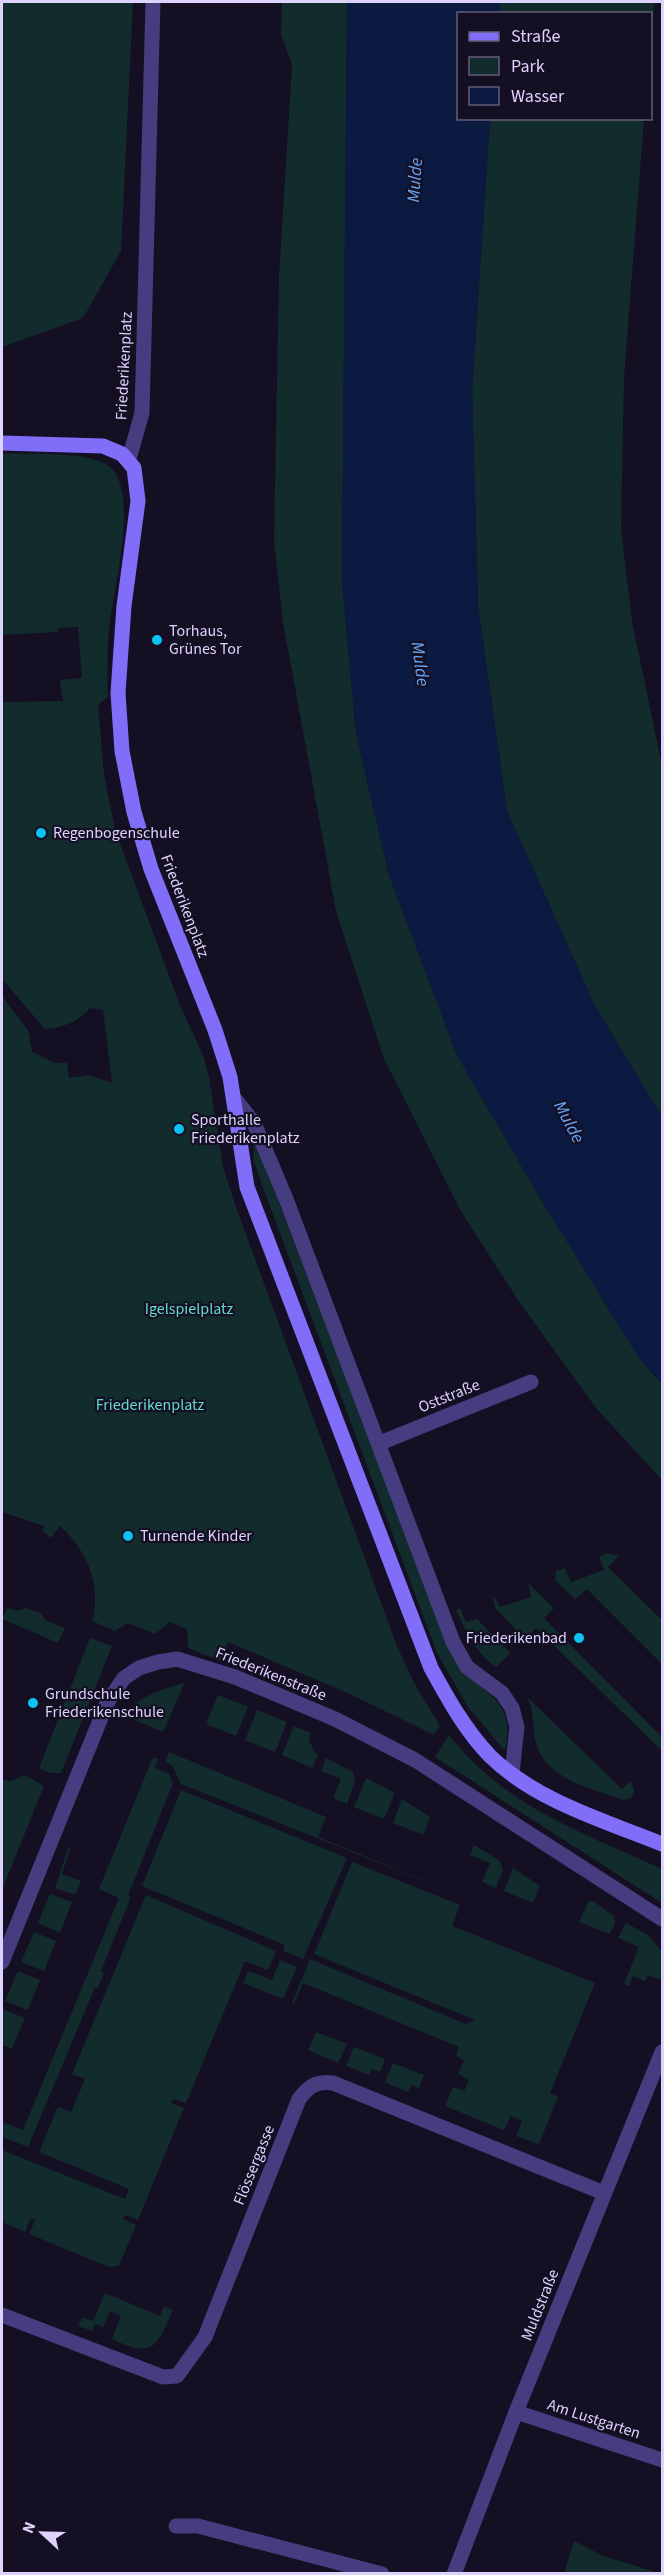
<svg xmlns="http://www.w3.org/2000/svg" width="664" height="2575" font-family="'Source Sans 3',sans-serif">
<rect width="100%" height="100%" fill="#150f23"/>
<g fill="#122b2d">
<path d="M2 2H133L121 251 83 318 2 347Z"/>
<path d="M282 2H347L342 581 356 733 389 875 457 1055 539 1196 639 1358 662 1384V1480L596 1408 520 1303 462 1213 384 1059 336 911 283 622 274 540 279 278 292 65 281 34Z"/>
<path d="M500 2H654L651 40 650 14H499Z"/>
<path d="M490 119H644L624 377 621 529 632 621 662 766V1117L594 1004 507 811 478 606 472 390Z"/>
<path d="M2 453C28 455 89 450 110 467 140 493 113 591 109 628 107 651 107 674 108 697L98 705 104 774 115 830 181 1008 203 1055 209 1077 223 1167 236 1207 397 1646 414 1683 440 1726 434 1735 350 1694 228 1642 220 1661 188 1648 187 1629 170 1622 155 1634 128 1623 115 1631 92 1621C102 1584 87 1551 60 1526L51 1538 42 1531 44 1526 2 1512V996L28 1030 32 1052 55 1063H67L69 1078 89 1075 112 1083 103 1010 90 1008C76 1023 65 1027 45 1029L2 979V702L63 701 60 680 82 678 78 627 58 628V632L2 635Z"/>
<path d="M254 1138 451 1654C475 1695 519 1694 505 1751L468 1707 437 1653 262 1185 253 1159Z"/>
<path d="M607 1553 619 1556 608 1567 662 1620V1664L587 1589 575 1599 555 1580 556 1571 565 1568 571 1582 604 1570 599 1557Z"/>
<path d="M528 1583 554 1608 544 1618 662 1737V1747L660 1749 536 1628 525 1639 496 1609 493 1600 494 1596 500 1607 531 1597Z"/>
<path d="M8 1608 17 1611 26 1608 41 1613 45 1620 65 1628 58 1643 2 1619Z"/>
<path d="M460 1608 466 1622 477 1619 510 1653 496 1667C475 1652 467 1633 456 1610Z"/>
<path d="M90 1638 112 1646 61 1773H51L39 1768Z"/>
<path d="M185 1682 163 1732 126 1716C134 1696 166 1689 185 1682Z"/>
<path d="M218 1695 248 1707 236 1736 206 1724Z"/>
<path d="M527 1697 622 1789 631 1781 634 1791 632 1797 624 1800C593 1789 546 1780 536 1743 532 1728 535 1712 527 1697Z"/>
<path d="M257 1710 287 1722 275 1752 245 1740Z"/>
<path d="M294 1726 311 1733 309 1739 314 1752 318 1755 312 1768 282 1755Z"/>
<path d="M449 1735C506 1807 581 1832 662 1869V1903L435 1757Z"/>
<path d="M169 1752 326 1817 318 1837 475 1901 181 1784 172 1765 165 1762Z"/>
<path d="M153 1757 159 1759 154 1767 169 1774 173 1783 128 1896 131 1897 101 1971 104 1973 98 1988 95 1987 28 2147 2 2137V2122L23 2130 119 1898 99 1889Z"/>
<path d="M326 1758 353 1772 355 1781 347 1804 333 1798 341 1779 321 1771Z"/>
<path d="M25 1775 44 1786 2 1890V1780L12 1781Z"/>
<path d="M366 1778 395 1793 384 1819 354 1807Z"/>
<path d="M181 1790 347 1858 303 1959 283 1951 285 1945 142 1886Z"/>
<path d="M402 1799 430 1817 423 1835 393 1823Z"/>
<path d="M474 1845 500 1861 503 1870 496 1888 482 1882 490 1863 470 1855Z"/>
<path d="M68 1848 70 1849 62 1874 81 1881 75 1895 55 1888Z"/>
<path d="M352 1862 460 1905 452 1926 595 1983 550 2093 558 2097 539 2144 516 2136 522 2121 511 2116 504 2130 445 2106 453 2087 464 2091 469 2080 458 2074 464 2060 456 2056 459 2047 303 1983 294 2004 292 2003 310 1959 466 2024 475 2020 314 1954Z"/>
<path d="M513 1868 540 1886 533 1903 504 1891Z"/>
<path d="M50 1894 72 1902 60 1933 38 1923Z"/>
<path d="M146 1895 276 1951 268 1970 245 1961 186 2103 173 2099 172 2103 184 2108 138 2220 125 2215 123 2219 136 2225 119 2266 109 2267 29 2234 35 2220 31 2218 25 2232 2 2222V2150L125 2199 129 2189 39 2152 58 2107 71 2112 85 2079 72 2074Z"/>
<path d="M589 1901H593L614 1916 615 1923 610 1934 579 1922Z"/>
<path d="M626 1923 648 1935 662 1952V1973L660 1980 648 1975 645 1981 633 1976 629 1986 624 1984 639 1947 618 1938Z"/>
<path d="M34 1932 56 1941 44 1971 21 1962Z"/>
<path d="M280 1960 297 1967 283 1999 243 1983 248 1971 272 1980Z"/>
<path d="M18 1971 40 1980 28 2010 5 2001Z"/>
<path d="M2 2009 25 2018 12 2049 2 2045Z"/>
<path d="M316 2032 347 2044 338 2063 308 2050Z"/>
<path d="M354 2047 385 2059 380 2072 372 2069 369 2075 346 2066Z"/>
<path d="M393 2063 424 2075 419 2088 411 2085 408 2092 385 2082Z"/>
<path d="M105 2293 160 2316 164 2306 173 2310C156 2347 154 2359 112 2339L121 2316 110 2311 103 2327 95 2324 92 2331 78 2326 82 2317 93 2321Z"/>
<path d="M574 2541 603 2556 660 2573H564Z"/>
</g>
<path fill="#0c1940" d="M347 2H500L499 13 458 14V118L490 119 472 390 478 606 507 811 594 1004 662 1117V1384L639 1358 539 1196 457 1055 389 875 356 733 342 581Z"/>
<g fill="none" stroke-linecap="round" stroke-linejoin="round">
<g stroke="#463c80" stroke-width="15">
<path d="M129 459 142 413 153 2"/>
<path d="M235 1099 254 1123 286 1199 453 1642 467 1667 502 1693 512 1708 517 1727 512 1773"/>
<path d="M380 1443 531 1382"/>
<path d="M2 1962 107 1703 124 1678 139 1668 158 1662 177 1659 235 1677 335 1719 415 1760 662 1919"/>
<path d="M2 2315 163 2377 177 2376 205 2337 299 2099C309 2086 316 2081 333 2083L604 2193"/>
<path d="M516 2412 662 2460"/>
<path d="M176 2526H198L382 2574"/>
<path d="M454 2574 516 2412 662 2052"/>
</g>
<path stroke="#806ef9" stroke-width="15" d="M2 443 103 446 122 454 134 468 138 501 124 606 118 693 122 751 134 812 151 869 215 1030 230 1077 247 1187 431 1668C448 1699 465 1730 490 1756 536 1801 605 1821 662 1844"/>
</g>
<g fill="#0ac3f3" stroke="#150f23" stroke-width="2">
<circle cx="157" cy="640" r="6"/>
<circle cx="41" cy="833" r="6"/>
<circle cx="179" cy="1129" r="6"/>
<circle cx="128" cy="1536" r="6"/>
<circle cx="579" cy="1638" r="6"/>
<circle cx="33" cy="1703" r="6"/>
</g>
<g text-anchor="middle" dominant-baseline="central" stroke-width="4.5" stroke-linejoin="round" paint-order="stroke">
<g font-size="16" fill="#ddd3fd" stroke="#150f23">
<text transform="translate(124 366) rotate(-87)">Friederikenplatz</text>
<text transform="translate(185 906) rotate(69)">Friederikenplatz</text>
<text transform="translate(449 1396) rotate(-22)">Oststraße</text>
<text transform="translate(271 1674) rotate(22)">Friederikenstraße</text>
<text transform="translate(254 2165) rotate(-68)">Flössergasse</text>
<text transform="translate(540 2305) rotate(-68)">Muldstraße</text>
<text transform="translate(594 2419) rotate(18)">Am Lustgarten</text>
</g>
<g font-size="16" fill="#ddd3fd" stroke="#150f23" text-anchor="start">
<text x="169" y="631">Torhaus,<tspan x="169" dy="18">Grünes Tor</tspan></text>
<text x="53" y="833">Regenbogenschule</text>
<text x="191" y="1120">Sporthalle<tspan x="191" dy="18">Friederikenplatz</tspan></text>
<text x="140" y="1536">Turnende Kinder</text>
<text x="567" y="1638" text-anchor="end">Friederikenbad</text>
<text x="45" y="1694">Grundschule<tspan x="45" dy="18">Friederikenschule</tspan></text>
</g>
<g font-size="16" fill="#62dbc9" stroke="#150f23">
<text x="189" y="1309">Igelspielplatz</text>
<text x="150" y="1405">Friederikenplatz</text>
</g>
<g font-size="18" font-style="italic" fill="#66a6f9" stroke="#150f23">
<text transform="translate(415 180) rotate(-86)">Mulde</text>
<text transform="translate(420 664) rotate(82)">Mulde</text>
<text transform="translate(569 1122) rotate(62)">Mulde</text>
</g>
</g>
<rect width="664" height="2575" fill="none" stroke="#ddd3fd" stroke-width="6"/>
<rect x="457" y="12" width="195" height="108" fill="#150f23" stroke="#655d7a" stroke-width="1.5"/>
<rect x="469" y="32" width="30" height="9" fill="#806ef9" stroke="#655d7a" stroke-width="1.5"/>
<text x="511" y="42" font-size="18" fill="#ddd3fd">Straße</text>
<rect x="469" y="57" width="30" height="18" fill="#122b2d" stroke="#655d7a" stroke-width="1.5"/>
<text x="511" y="72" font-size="18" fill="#ddd3fd">Park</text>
<rect x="469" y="87" width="30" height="18" fill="#0c1940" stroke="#655d7a" stroke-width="1.5"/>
<text x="511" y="102" font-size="18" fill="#ddd3fd">Wasser</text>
<g transform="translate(42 2533) rotate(292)" stroke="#150f23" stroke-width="4.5" paint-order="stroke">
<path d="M0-4.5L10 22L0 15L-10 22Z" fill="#ddd3fd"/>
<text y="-9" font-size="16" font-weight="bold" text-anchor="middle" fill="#ddd3fd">N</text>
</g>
</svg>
